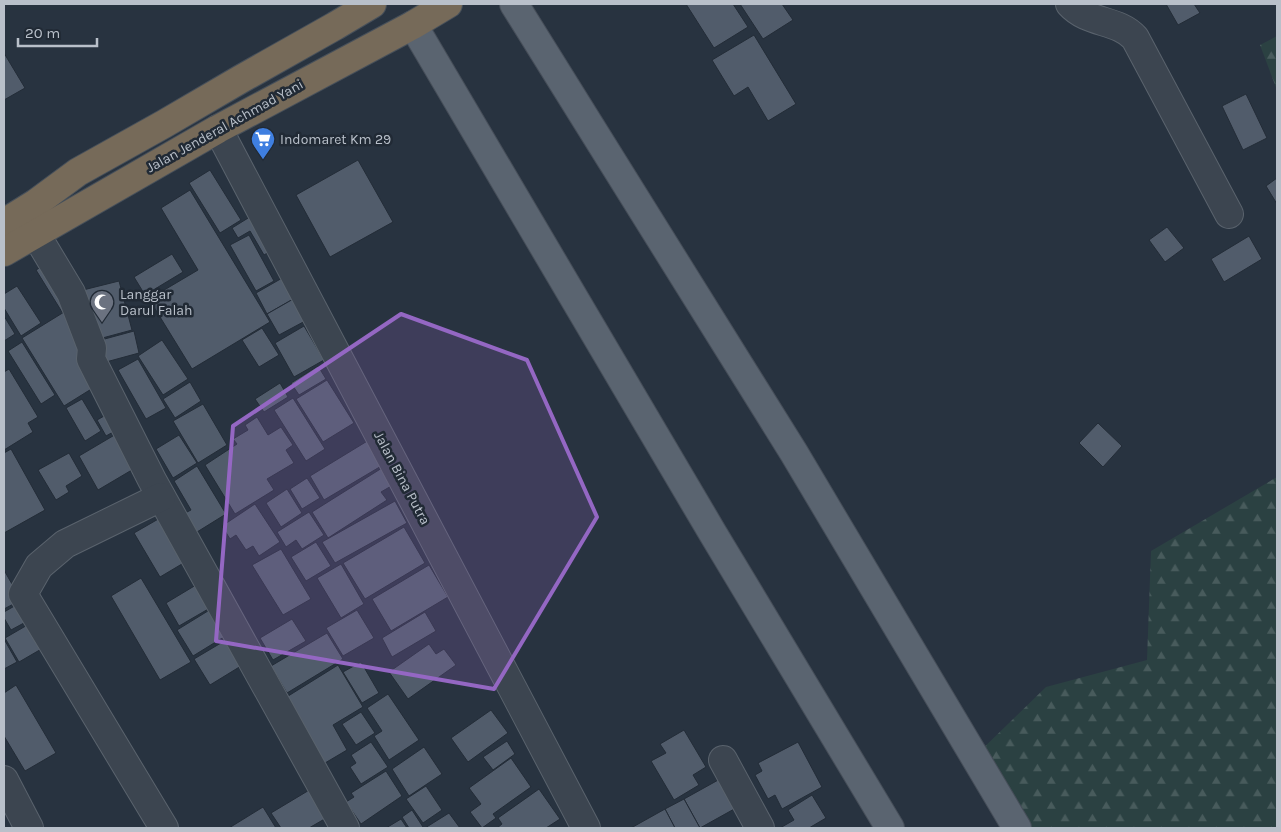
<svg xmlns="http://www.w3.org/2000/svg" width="1281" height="832" font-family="Karla,sans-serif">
<defs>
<pattern id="forest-firs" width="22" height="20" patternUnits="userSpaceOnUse" patternTransform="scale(1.25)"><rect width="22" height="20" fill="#2b4142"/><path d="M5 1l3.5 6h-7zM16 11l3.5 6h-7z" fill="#485b5c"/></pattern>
</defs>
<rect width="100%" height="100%" fill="#283340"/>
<g fill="url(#forest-firs)">
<path d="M1277 36V90L1260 45Z"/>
<path d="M1277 477V828H1010L972 759 1046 687 1147 660 1151 551Z"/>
</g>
<g fill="#515c6b" stroke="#232c37">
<path d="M686 4H733L748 27 714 48Z"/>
<path d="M740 4H782L793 20 763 39Z"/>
<path d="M1166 4H1194L1200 13 1178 25Z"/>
<path d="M754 35 796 104 768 121 748 87 734 96 712 60Z"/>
<path d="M4 53 25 88 4 100Z"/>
<path d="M1246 94 1267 138 1243 150 1222 106Z"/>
<path d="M358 160 393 222 330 257 296 195Z"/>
<path d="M210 170 241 220 220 233 189 183Z"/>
<path d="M1277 178V204L1266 186Z"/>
<path d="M190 190 270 322 192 369 149 299 198 270 161 208Z"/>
<path d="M253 215 274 249 264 255 250 231 238 238 232 228Z"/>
<path d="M1167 227 1184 248 1165 262 1149 240Z"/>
<path d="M249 235 274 281 256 291 230 245Z"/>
<path d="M1249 236 1262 259 1224 282 1211 259Z"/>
<path d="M172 254 183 272 145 295 134 277Z"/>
<path d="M51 261 74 305 62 312 36 270Z"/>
<path d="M284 277 295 298 267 314 256 293Z"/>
<path d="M119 281 132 330 95 340 83 290Z"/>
<path d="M17 286 41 323 21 336 4 308V294Z"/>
<path d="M295 298 307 320 279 335 267 314Z"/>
<path d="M69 309 101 383 64 406 22 338Z"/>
<path d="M4 316 15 334 4 341Z"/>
<path d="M304 326 324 360 294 377 275 343Z"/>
<path d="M262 328 279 355 259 367 242 340Z"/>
<path d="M134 331 139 353 106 362 101 340Z"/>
<path d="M162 340 188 379 163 395 138 356Z"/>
<path d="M22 342 55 395 41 404 8 351Z"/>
<path d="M138 359 166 408 146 419 118 370Z"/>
<path d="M318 366 326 379 299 395 291 383Z"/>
<path d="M9 369 38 417 28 423 33 432 4 450V372Z"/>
<path d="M327 380 354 423 323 442 296 399Z"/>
<path d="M190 382 201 401 175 418 163 399Z"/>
<path d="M280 383 288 397 264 412 255 399Z"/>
<path d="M293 398 325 449 306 461 274 410Z"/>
<path d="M82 399 101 431 85 441 66 408Z"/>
<path d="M203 404 227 445 198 463 173 421Z"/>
<path d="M113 411 122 427 106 436 97 420Z"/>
<path d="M257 417 268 435 281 427 293 445 286 450 294 463 267 479 274 490 235 514 205 465 237 444 233 439 248 430 245 425Z"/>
<path d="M1098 423 1122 446 1103 467 1079 443Z"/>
<path d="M123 430 142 464 98 490 79 456Z"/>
<path d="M179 435 197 463 173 478 156 449Z"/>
<path d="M369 440 383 465 324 500 310 476Z"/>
<path d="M11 449 45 510 4 533V453Z"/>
<path d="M69 453 82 476 66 486 69 492 56 500 38 470Z"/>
<path d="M197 466 226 514 197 532 185 513 191 510 174 481Z"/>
<path d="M382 468 393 485 381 492 387 500 328 538 312 512Z"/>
<path d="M307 478 320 498 302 509 290 489Z"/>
<path d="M287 489 302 513 281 527 266 503Z"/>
<path d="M395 501 407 523 335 563 322 542Z"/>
<path d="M255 504 280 542 259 556 253 546 246 550 236 535 230 539 222 526Z"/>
<path d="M309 512 324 535 302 549 296 540 286 547 277 532Z"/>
<path d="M167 514 192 558 160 577 134 533Z"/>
<path d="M404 527 425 563 365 599 343 563Z"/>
<path d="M316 542 331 566 306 581 291 557Z"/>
<path d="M281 549 311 599 283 615 252 565Z"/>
<path d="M341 564 364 604 341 618 317 578Z"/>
<path d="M429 565 448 597 391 631 372 599Z"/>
<path d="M4 570 21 600 4 609Z"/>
<path d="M141 578 191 662 160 680 111 596Z"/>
<path d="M196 585 210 608 179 626 166 603Z"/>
<path d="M25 600 35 617 11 630 4 618V612Z"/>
<path d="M216 606 232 632 193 656 177 630Z"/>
<path d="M357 610 374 638 343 656 326 628Z"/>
<path d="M425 612 436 631 392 657 382 638Z"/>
<path d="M292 619 306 641 273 660 260 638Z"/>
<path d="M36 620 50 644 19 662 5 638Z"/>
<path d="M327 633 343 659 287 693 271 666Z"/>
<path d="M4 639 17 662 4 669Z"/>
<path d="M226 640 241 666 210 685 194 659Z"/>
<path d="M429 644 436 654 444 649 456 665 408 699 389 672Z"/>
<path d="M361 662 379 693 362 703 343 672Z"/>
<path d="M338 665 363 707 333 725 347 750 325 763 285 698Z"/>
<path d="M16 685 56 753 25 771 4 736V693Z"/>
<path d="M388 694 419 740 389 760 374 736 382 731 367 708Z"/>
<path d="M491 710 508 733 468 762 451 738Z"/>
<path d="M361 712 375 733 356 745 342 724Z"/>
<path d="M684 730 706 767 693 775 699 785 674 800 651 761 666 753 660 744Z"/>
<path d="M507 741 515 754 493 770 483 757Z"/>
<path d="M371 742 388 767 361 784 350 767 356 763 351 755Z"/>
<path d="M798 742 822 787 782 809 775 795 768 799 755 775 762 771 758 763Z"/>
<path d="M424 747 442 774 409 796 392 769Z"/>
<path d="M511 758 531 787 493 814 496 818 482 828 470 812 481 804 469 788Z"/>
<path d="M386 771 402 796 361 824 346 802 354 797 351 793Z"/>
<path d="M720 779 736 808 700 828 684 799Z"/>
<path d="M426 786 442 810 423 823 406 799Z"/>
<path d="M311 789 328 817 309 828H281L271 813Z"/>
<path d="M539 789 560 819 546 828H497L502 824 498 818Z"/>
<path d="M812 795 826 818 809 828H780L794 820 788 810Z"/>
<path d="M684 799 700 828H675L665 809Z"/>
<path d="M263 807 276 828H229Z"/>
<path d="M665 809 675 828H631Z"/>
<path d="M412 810 423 827 422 828H409L402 817Z"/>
<path d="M449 813 460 828H425Z"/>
<path d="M401 819 407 828H386Z"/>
</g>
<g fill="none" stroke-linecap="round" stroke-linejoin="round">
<g stroke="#5a636d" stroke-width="30">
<g id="minor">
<path d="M1070 4C1088 24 1118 19 1135 38L1229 214"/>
<path d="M218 129 586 828"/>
<path d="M35 233 71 293 92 348 91 359 152 480 345 828"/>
<path d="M161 497 65 544 39 566 23 594 164 828"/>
<path d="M723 760 760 828"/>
<path d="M4 780 29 828"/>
</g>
</g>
<g stroke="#464e59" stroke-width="30">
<g id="major">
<path d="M514 4 794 453 1017 828"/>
<path d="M413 25 712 532 890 828"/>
</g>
</g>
<g stroke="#47505a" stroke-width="30">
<g id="highway">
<path d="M4 223 36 203 78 172 164 124 241 79 335 26 372 4"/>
<path d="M4 252 218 129 413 25 448 4"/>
</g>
</g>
<use href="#minor" stroke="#3c4550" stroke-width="28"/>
<use href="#major" stroke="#5a6470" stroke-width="28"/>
<use href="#highway" stroke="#766a59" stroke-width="28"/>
</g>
<path fill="#9467c3" fill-opacity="0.2" stroke="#9467c3" stroke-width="4" stroke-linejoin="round" d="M401 314 527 360 597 517 494 689 216 641 233 426Z"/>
<defs>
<g id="supermarket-pin" transform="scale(1.25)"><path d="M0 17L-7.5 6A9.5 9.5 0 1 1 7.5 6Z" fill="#3f7fe0" stroke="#212a35"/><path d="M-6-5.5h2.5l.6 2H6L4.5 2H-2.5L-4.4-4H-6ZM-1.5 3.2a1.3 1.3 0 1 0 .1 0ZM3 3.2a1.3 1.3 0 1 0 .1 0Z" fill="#fff"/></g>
<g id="mosque-pin" transform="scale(1.25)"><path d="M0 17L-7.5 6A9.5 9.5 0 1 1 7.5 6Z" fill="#6b7280" stroke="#212a35"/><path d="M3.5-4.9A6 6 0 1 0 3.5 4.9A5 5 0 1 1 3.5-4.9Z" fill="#fff"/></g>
</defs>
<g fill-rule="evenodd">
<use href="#supermarket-pin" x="263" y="139"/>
<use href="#mosque-pin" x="102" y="302"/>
</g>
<g text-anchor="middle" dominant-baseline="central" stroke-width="5" stroke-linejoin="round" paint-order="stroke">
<g font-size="14" fill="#b9c0ca" stroke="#212a35">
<text transform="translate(225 126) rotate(-29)">Jalan Jenderal Achmad Yani</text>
<text transform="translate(402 478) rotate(62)">Jalan Bina Putra</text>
</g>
<g font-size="14" fill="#b9c0ca" stroke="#212a35" text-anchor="start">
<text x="280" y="139">Indomaret Km 29</text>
<text x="120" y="294">Langgar<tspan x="120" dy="16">Darul Falah</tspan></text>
</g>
</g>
<rect width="1281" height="832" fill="none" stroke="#b9c0ca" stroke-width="10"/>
<path d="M18 38v8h79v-8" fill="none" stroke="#b9c0ca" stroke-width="2.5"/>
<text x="25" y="38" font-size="15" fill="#b9c0ca" stroke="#212a35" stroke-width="4" paint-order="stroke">20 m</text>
</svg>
